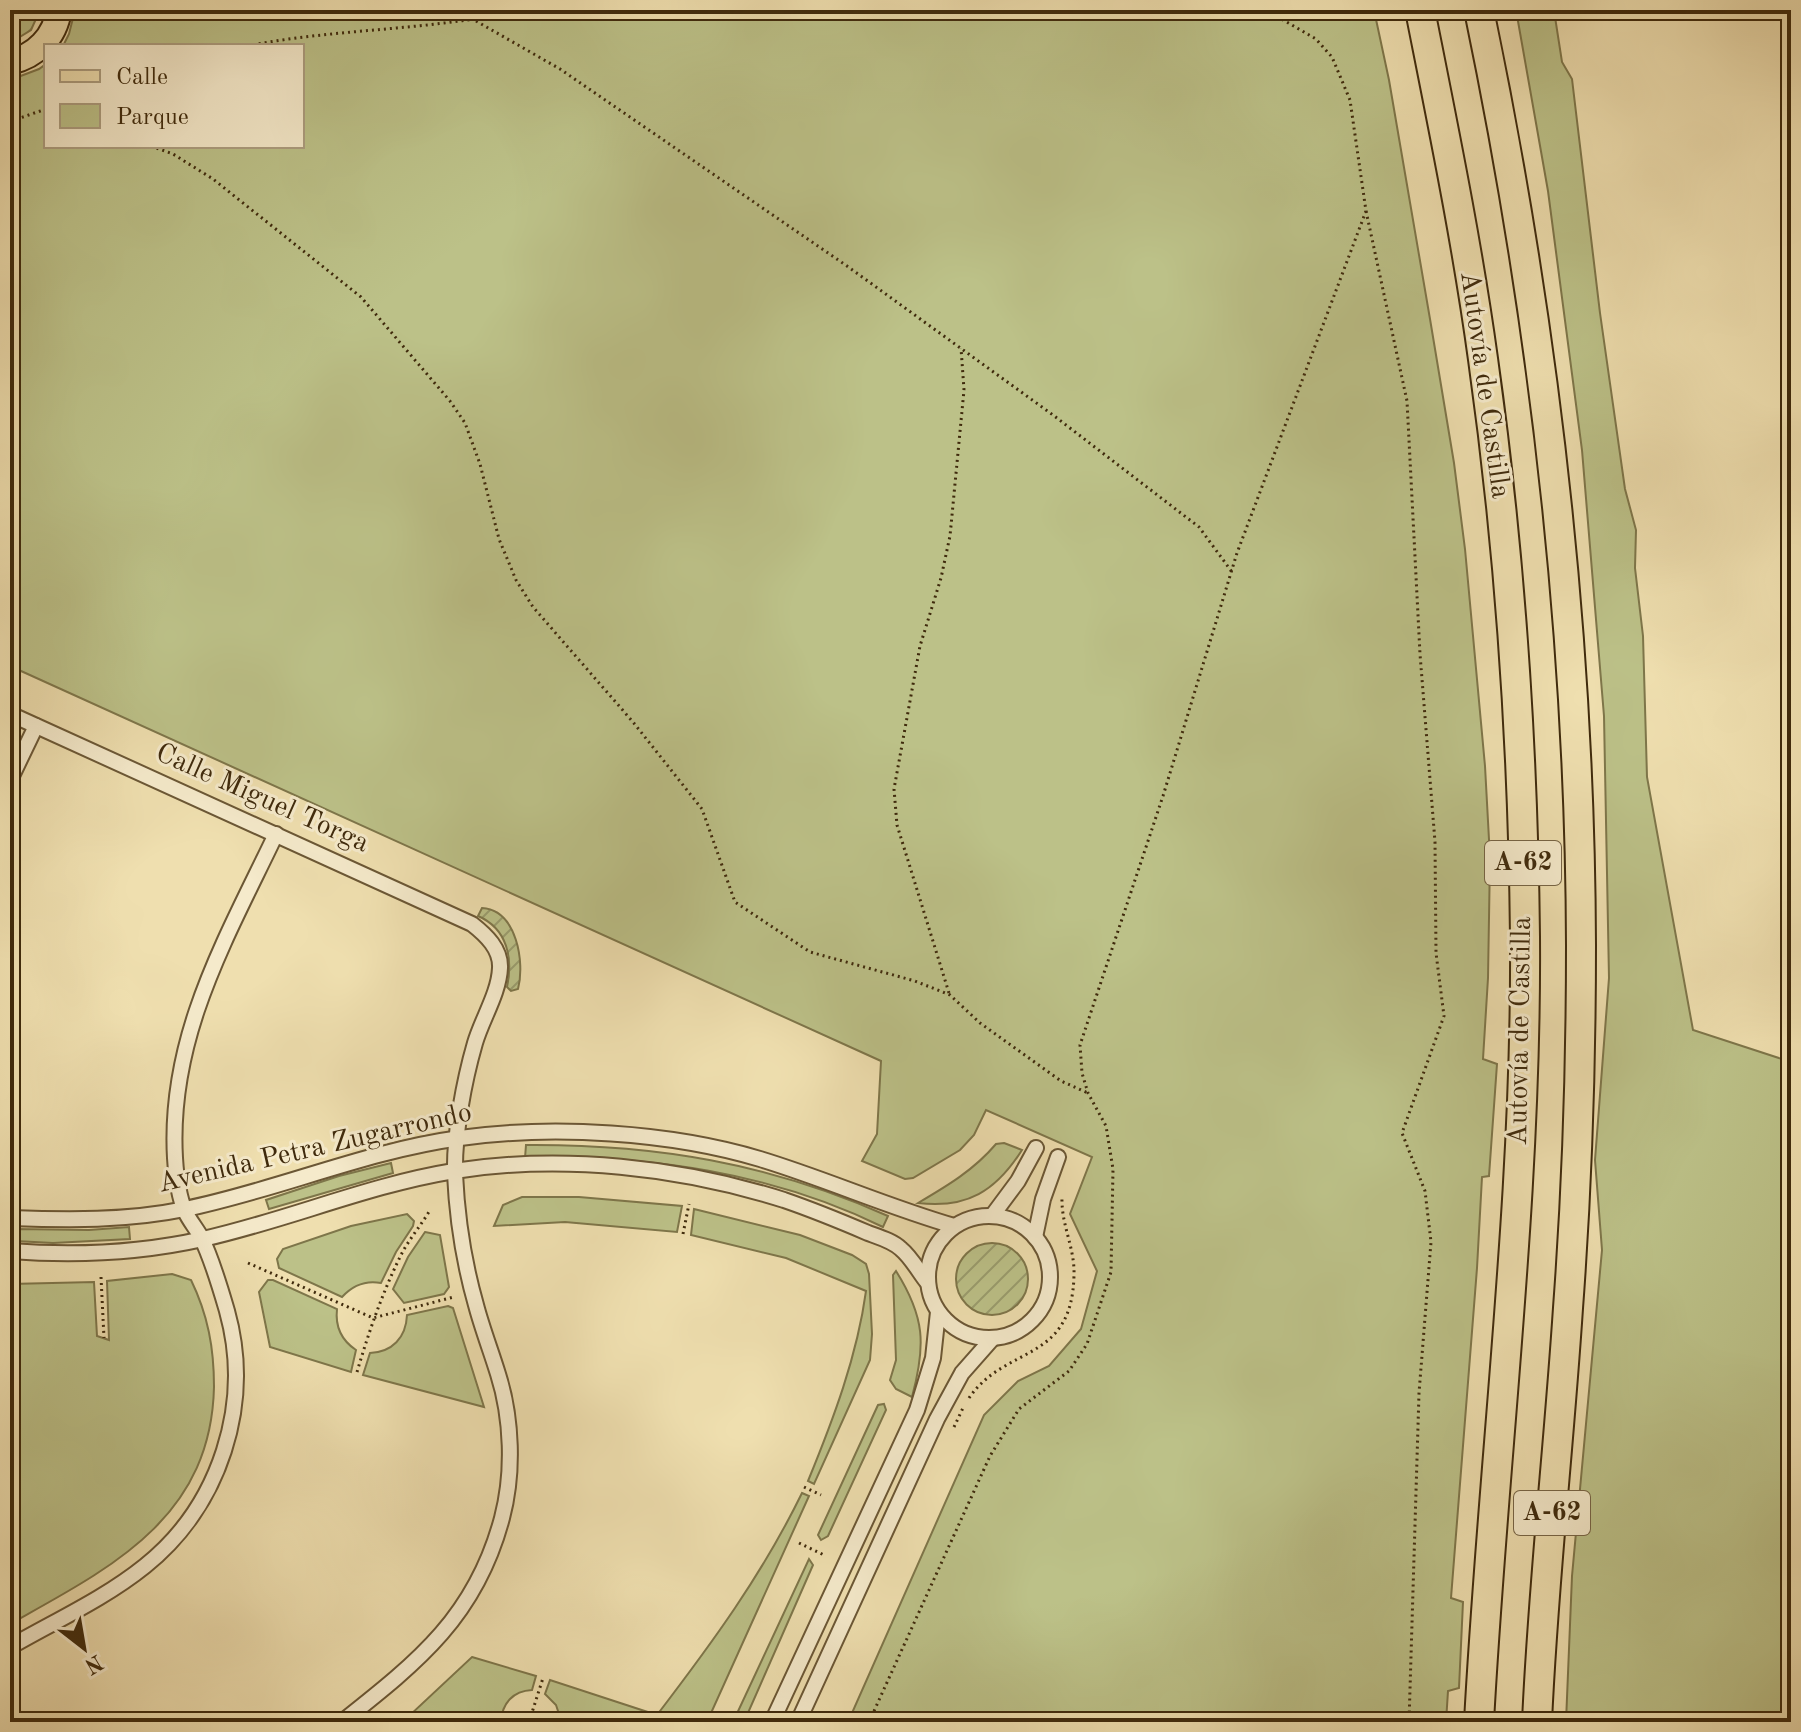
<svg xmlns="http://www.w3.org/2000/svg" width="1801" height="1732" font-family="'Old Standard TT',serif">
<defs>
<pattern id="garden-furrows" width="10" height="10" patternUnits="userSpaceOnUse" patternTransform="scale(2)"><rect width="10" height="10" fill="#bcc188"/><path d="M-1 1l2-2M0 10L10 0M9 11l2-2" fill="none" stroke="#9a9d6e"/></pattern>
</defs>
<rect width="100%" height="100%" fill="#efdfaf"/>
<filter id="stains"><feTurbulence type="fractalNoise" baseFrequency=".0025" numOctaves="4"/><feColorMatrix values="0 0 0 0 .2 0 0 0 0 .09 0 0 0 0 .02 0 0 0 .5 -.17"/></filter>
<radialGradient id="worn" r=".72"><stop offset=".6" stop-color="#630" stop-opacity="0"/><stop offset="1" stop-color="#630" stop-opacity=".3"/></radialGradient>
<g fill="#bcc188" stroke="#7e764a" stroke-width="2">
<path d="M75 10H1374L1389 80 1430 319 1454 463 1465 549 1485 766 1490 858 1488 978 1483 1059 1497 1064 1489 1176 1482 1177 1477 1268 1451 1598 1463 1602 1459 1688 1448 1691 1446 1722H848L984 1415 1018 1381 1049 1366 1081 1329 1097 1271 1070 1214 1092 1157 986 1110 974 1135 960 1150 913 1178 905 1179 862 1161 877 1134 881 1061 10 666V80L39 69 46 64V146H302V46H63L69 34Z"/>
<path d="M1516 10H1556L1555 17 1562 62 1572 79 1600 313 1625 489 1636 530 1635 568 1643 636 1647 777 1693 1030 1791 1062V1722H1566L1572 1576 1602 1250 1595 1160 1609 978 1604 716 1582 450 1548 191Z"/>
<path d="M1004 1143 1022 1150C996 1191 967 1209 918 1203 947 1186 974 1170 996 1144Z"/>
<path d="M526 1145C655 1144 769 1163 888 1216L883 1227C773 1173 647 1154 525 1158Z"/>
<path d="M391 1163 393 1173 269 1209 266 1200 339 1176Z"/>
<path d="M522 1197H579L682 1206 677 1232 565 1222 494 1226 503 1205Z"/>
<path d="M694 1209 800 1235 852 1255 866 1264 869 1274 872 1334 870 1360 814 1484 808 1481C833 1420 857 1357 866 1291L786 1258 691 1235Z"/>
<path d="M407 1214 414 1221 413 1226 396 1252 381 1283C365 1280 353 1285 342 1297L279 1268 277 1259 283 1249 351 1226Z"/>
<path d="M129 1227 130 1239 53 1243 15 1241V1229L89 1230Z"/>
<path d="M425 1232 440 1235 449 1287 444 1294 404 1303 393 1289 408 1257Z"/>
<path d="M896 1271C925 1317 926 1345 912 1397L896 1389 890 1380 896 1360 893 1275Z"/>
<path d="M172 1274 191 1280C208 1315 214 1348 214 1387 211 1519 110 1568 10 1624V1284L94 1282 97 1336 109 1340 107 1281Z"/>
<path d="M268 1280H273L337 1309C335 1327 341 1340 356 1350L351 1372 270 1347 259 1292Z"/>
<path d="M448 1306 453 1308 484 1407 363 1375 370 1353C392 1352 406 1338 407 1315Z"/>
<path d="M884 1404 886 1410 828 1536 821 1540 818 1535 878 1405Z"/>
<path d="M802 1493 809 1496 707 1722H595L559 1714 556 1705 545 1694 550 1680 657 1715C712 1643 762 1575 802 1493Z"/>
<path d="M809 1559 813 1565 744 1722H733Z"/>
<path d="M472 1657 536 1676 532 1690C513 1691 502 1703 501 1722H411L410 1715Z"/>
</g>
<g fill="url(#garden-furrows)" stroke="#7e764a" stroke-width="2">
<path d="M10 10H40L31 30 10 43Z"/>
<path d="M482 908C517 910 525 963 518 989L511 991 507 987C513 959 508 929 478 916Z"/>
<circle cx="992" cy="1279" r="36"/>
</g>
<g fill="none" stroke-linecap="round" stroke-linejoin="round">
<g stroke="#6b5735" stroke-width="18">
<g id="street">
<path d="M10 714 472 924C486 935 501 949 500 968 499 993 482 1019 475 1043 464 1081 454 1134 455 1174 457 1217 464 1263 476 1305 482 1328 491 1351 498 1374 512 1418 514 1473 502 1518 476 1616 419 1661 342 1722"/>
<path d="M10 780 36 726"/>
<circle cx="989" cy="1277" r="61"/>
<path d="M992 1216 1018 1181 1036 1148"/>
<path d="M10 1218C68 1220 127 1221 185 1209 278 1190 365 1151 460 1138 553 1125 670 1132 760 1159 826 1179 888 1207 954 1226"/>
<path d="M1035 1237 1043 1199 1058 1157"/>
<path d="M10 1251C74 1256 140 1253 203 1239 288 1220 368 1185 454 1171 562 1154 680 1167 784 1200 813 1210 840 1221 868 1233 879 1237 893 1241 901 1249 911 1257 919 1272 927 1282"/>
<path d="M10 1647C55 1621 104 1599 145 1566 220 1506 253 1404 227 1311 220 1287 212 1259 201 1237 196 1228 189 1220 185 1211 179 1197 176 1174 175 1158 168 1037 226 939 276 834"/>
<path d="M772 1722 917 1410 933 1358 938 1312"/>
<path d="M798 1722 937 1419 962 1373 992 1339"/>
</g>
</g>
<g stroke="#3f2a0c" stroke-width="28">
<path id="primary" d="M10 62C36 56 55 37 59 10"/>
</g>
<g stroke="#3f2a0c" stroke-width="32">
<g id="highway">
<path d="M1420 10C1443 126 1467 242 1483 359 1510 550 1523 744 1525 937 1527 1199 1493 1460 1479 1722"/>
<path d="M1479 10C1543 318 1580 630 1581 945 1581 1066 1577 1188 1568 1308 1559 1446 1543 1584 1537 1722"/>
</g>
</g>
<g stroke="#3f2a0c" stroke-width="3" stroke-dasharray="2 4" stroke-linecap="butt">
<path d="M476 21 560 69 847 266 1053 415 1199 527 1232 572"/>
<path d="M247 46C337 28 431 31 521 10"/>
<path d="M10 119 20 118 46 109"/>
<path d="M151 146 173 154 213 179 361 297 450 401 465 423 480 464 499 539 516 580 533 607 633 722 702 809 735 902 810 952 915 981 950 995 980 1023 1061 1081 1088 1093"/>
<path d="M1366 211 1407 401 1420 654 1435 842 1436 953 1444 1016 1402 1133 1425 1191 1431 1242 1419 1393 1409 1722"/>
<path d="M949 993 897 825 894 789 920 646 941 578 950 536 964 390 961 348"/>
<path d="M683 1234 689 1204"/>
<path d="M248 1263 373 1318 454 1297"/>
<path d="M101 1277 104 1338"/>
<path d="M357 1372C369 1331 383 1291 402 1253 410 1238 422 1224 430 1210"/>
<path d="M969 1398C1006 1344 1072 1364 1074 1275 1075 1248 1061 1225 1062 1197"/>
<path d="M954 1427 963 1408"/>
<path d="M804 1487 821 1495"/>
<path d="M799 1543 824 1555"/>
<path d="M396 1718 399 1722"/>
<path d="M530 1719 554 1722"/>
<path d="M529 1722 543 1678"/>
<path d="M869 1722 990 1456 1019 1409 1069 1371 1087 1344 1111 1272 1113 1169 1106 1126 1088 1093 1082 1073 1080 1045 1163 796 1237 553 1366 211 1350 100 1332 57 1316 39 1266 10"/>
</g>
<use href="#street" stroke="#f5eacb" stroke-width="14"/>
<use href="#primary" stroke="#efdfaf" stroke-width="24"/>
<use href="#highway" stroke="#efdfaf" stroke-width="28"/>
</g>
<g text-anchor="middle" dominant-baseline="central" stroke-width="6" stroke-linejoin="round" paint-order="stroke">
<g fill="#f5eacb" stroke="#766445" stroke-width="2">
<rect x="1485" y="841" width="76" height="44" rx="6"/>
<rect x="1514" y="1491" width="76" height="44" rx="6"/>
</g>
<g font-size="26" font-weight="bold" fill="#3f2a0c">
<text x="1523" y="863">A-62</text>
<text x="1552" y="1513">A-62</text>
</g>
<g font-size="28" fill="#3f2a0c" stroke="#f5eacb">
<text transform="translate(1484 385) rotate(82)">Autovía de Castilla</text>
<text transform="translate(262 799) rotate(24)">Calle Miguel Torga</text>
<text transform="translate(1521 1031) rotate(-89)">Autovía de Castilla</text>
<text transform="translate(315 1149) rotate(-13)">Avenida Petra Zugarrondo</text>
</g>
</g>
<rect width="1801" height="1732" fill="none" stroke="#efdfaf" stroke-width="40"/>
<rect x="12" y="12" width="1777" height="1708" fill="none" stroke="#3f2a0c" stroke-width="4"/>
<rect x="20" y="20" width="1761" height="1692" fill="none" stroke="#3f2a0c" stroke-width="2"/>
<rect x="44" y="44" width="260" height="104" fill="#f5eacb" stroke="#ac9d7f" stroke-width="2"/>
<rect x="60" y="70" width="40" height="12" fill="#efdfaf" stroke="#ac9d7f" stroke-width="2"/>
<text x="116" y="84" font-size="24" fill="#3f2a0c">Calle</text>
<rect x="60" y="104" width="40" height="24" fill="#bcc188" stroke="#ac9d7f" stroke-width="2"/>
<text x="116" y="124" font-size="24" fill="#3f2a0c">Parque</text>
<g transform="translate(84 1648) rotate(149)" stroke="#f5eacb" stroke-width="6" paint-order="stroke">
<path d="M0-6L14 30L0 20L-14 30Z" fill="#3f2a0c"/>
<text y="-12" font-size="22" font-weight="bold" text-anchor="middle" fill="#3f2a0c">N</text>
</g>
<rect width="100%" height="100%" filter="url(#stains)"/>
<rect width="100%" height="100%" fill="url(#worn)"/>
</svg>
